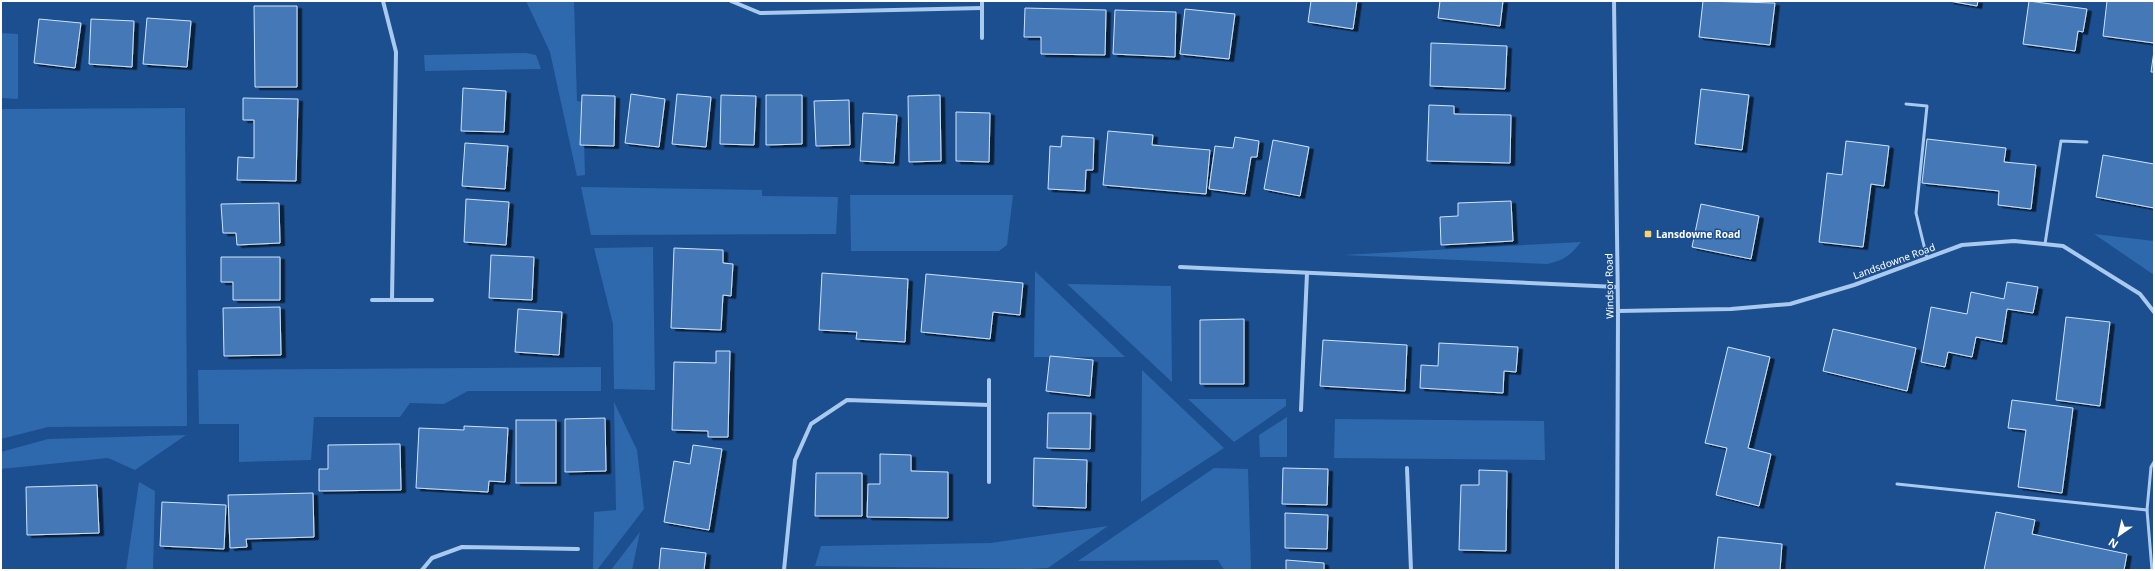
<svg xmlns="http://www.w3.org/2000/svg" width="2155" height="571" font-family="'Noto Sans',sans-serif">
<defs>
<filter id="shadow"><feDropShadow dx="4.5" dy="2.5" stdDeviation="0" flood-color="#0009"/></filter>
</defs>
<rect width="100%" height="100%" fill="#1b4f8f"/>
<g fill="#2e69ad">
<path d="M526 1H574L577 101 583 102 585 175 577 176 550 52Z"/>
<path d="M1 33 18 34V99L1 98Z"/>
<path d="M526 53 536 55 541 69 425 71 424 55Z"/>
<path d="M185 108 187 426 48 427 1 439V109Z"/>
<path d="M581 187 762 190V196L838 197 836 234 591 235Z"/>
<path d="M850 195H1013L1007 245 999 251H851Z"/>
<path d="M2094 234 2154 241V275Z"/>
<path d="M1581 242C1571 255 1563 261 1547 264L1343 255Z"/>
<path d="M653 247 655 390 614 389 613 324 594 248Z"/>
<path d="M1035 271 1125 357H1034Z"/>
<path d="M1067 284 1171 286 1172 382Z"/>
<path d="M601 367V391H468L444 404 410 403 400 417H314L311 460 239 462V424H199L198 370Z"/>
<path d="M1142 370 1224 448 1141 502Z"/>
<path d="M1188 399H1286V406L1234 442Z"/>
<path d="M614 402 637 450 644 509 597 570H593L594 512 616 510Z"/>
<path d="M1287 417V457H1260L1259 435Z"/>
<path d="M1335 419 1544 421 1545 460 1334 458Z"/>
<path d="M186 435 135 470 108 458 1 469V452L48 439Z"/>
<path d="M1214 468 1248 469 1251 570H1224L1218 560 1078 561Z"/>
<path d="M139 482 155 491 153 570H126Z"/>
<path d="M1108 526 1048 568 1030 569 815 566 821 546 991 543Z"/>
<path d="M640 532 632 570H611Z"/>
</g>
<g fill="#4478b7" stroke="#cfe3fa" filter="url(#shadow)">
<path d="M1311 1H1357L1353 29 1308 22Z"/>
<path d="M1440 1H1503L1500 26 1438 18Z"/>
<path d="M1703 1 1775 3 1770 45 1699 37Z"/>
<path d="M1949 1H1978L1977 6Z"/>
<path d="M2029 1 2087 9 2083 32 2078 31 2075 51 2023 44Z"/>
<path d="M2107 1H2154V43L2103 36Z"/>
<path d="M254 6H297V87H255Z"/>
<path d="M1025 8 1106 10 1105 55 1041 54V37H1024Z"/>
<path d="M1185 9 1235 14 1229 59 1180 54Z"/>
<path d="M1115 10 1176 12 1175 57 1113 54Z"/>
<path d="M147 18 191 21 187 67 143 64Z"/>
<path d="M39 19 81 23 75 68 34 63Z"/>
<path d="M91 19 134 21 132 67 89 64Z"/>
<path d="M1431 43 1507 46 1505 89 1430 86Z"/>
<path d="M2154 51V72H2151Z"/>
<path d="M463 88 506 91 504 132 461 131Z"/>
<path d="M1701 89 1749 95 1742 150 1695 144Z"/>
<path d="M631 94 665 99 659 147 625 143Z"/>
<path d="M677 94 711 97 706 147 672 144Z"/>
<path d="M582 95 615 96 614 146 580 145Z"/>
<path d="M721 95 756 96 754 145 720 144Z"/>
<path d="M766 95H802V144L766 145Z"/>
<path d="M940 95 941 161 909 162 908 96Z"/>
<path d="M243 98 298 99 296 181 237 180 238 157 254 158V120H243Z"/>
<path d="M849 100 850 145 816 146 814 101Z"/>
<path d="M1429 105 1454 106V114L1511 115 1510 163 1427 161Z"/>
<path d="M956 112 990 113 989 162 956 161Z"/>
<path d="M863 113 897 115 894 163 860 161Z"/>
<path d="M1108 131 1153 135 1152 145 1210 150 1206 194 1103 185Z"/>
<path d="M1062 136 1094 138 1093 170H1086L1085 191 1048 189 1050 146 1061 147Z"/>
<path d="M1235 137 1259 141 1257 157H1251L1245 194 1209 189 1215 146 1233 148Z"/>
<path d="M1927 139 2006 148 2004 162 2036 165 2031 209 1998 205 1999 191 1922 183Z"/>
<path d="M1273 140 1309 147 1300 196 1264 189Z"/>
<path d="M1846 141 1889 146 1884 186 1871 184 1863 247 1819 242 1827 173 1842 175Z"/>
<path d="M465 143 508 146 505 189 462 186Z"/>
<path d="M2103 155 2154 164V208L2096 197Z"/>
<path d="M466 199 509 202 506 245 464 242Z"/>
<path d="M1511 201 1513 241 1441 245 1440 217 1458 216V203Z"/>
<path d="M279 203 280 243 237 245 236 233H223L221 204Z"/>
<path d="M1701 204 1759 216 1751 259 1692 247Z"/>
<path d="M674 248 723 250V263L733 264 731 296 723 295 721 330 671 328Z"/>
<path d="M491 255 534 257 532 300 489 298Z"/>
<path d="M221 257H280V300H233V282H221Z"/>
<path d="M822 273 908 279 905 342 856 339 857 332 819 330Z"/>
<path d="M926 274 1023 283 1020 315 993 312 990 339 921 332Z"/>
<path d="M2007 282 2038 287 2033 313 2007 309 2002 342 1976 337 1972 357 1948 352 1945 367 1921 362 1931 307 1967 314 1971 292 2004 299Z"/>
<path d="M280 307 281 355 224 356 223 308Z"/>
<path d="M518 309 562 312 559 355 515 352Z"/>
<path d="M2066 317 2110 322 2100 406 2056 400Z"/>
<path d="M1244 319V384H1200V320Z"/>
<path d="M1833 329 1916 348 1907 391 1823 371Z"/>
<path d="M1323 340 1407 345 1405 391 1320 386Z"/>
<path d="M1439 343 1518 347 1516 372 1504 371 1503 393 1420 388 1421 365 1438 366Z"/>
<path d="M1728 347 1770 357 1748 448 1771 454 1759 506 1716 495 1727 448 1705 443Z"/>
<path d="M716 351H730L728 437H708V431L672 430 674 362 716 363Z"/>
<path d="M1050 356 1093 360 1090 396 1046 391Z"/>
<path d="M2012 400 2073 408 2062 493 2018 487 2026 430 2008 428Z"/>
<path d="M1048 413H1091L1090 449 1047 448Z"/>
<path d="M605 418 606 471 565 472V419Z"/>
<rect x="516" y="420" width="40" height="63"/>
<path d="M464 426 508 428 505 482 489 481 488 492 416 488 419 428 464 430Z"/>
<path d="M400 444 401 490 319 491V469H328V445Z"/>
<path d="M693 445 722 449 709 530 664 522 674 461 690 464Z"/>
<path d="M880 454 911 455V471L948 472V518L867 517 868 484H880Z"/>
<path d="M1034 458 1087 460 1086 508 1033 506Z"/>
<path d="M1283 468 1328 469 1327 505 1282 504Z"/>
<path d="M1479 470 1507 471 1506 551 1459 550 1461 485H1479Z"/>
<path d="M816 473H862V516H815Z"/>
<path d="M97 485 99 533 27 535 26 487Z"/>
<path d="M313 493 314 537 246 539 247 547 230 548 228 495Z"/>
<path d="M162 502 226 505 224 549 160 546Z"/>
<path d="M1996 512 2035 520 2032 534 2127 554 2124 570H1984Z"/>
<path d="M1285 513 1328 515 1327 549 1285 548Z"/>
<path d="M1718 537 1782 544 1780 570H1714Z"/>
<path d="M661 548 706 553 704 570H659Z"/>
<path d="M1286 560 1324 563V570H1286Z"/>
</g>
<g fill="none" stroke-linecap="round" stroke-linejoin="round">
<g stroke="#a9c9ee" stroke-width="3">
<path d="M1906 104 1927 106 1916 213 1927 258"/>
<path d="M2045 244 2061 141 2087 142"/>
<path d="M1897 484 2147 510 2151 467 2154 462"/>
<path d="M2147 510 2152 570"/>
</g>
<g stroke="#a9c9ee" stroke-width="4">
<path d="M383 1 396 52 392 300"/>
<path d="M731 1 760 13 982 8"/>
<path d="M982 1V38"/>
<path d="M1614 1 1618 311 1617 570"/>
<path d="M1180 267 1617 287"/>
<path d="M372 300H432"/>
<path d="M1618 311 1731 309 1790 304 1854 285 1962 245 2014 241 2063 246 2140 294 2154 312"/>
<path d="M989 380V482"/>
<path d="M1301 410 1307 273"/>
<path d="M1407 468 1411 570"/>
<path d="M422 570 432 558 462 547 578 549"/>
<path d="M784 570 795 460 811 424 847 400 989 405"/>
</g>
</g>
<rect fill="#ffd166" stroke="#1b4f8f" stroke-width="1.5" x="1644" y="230" width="8" height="8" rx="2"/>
<g text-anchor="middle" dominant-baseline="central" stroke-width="3" stroke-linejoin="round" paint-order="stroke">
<g font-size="10" font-weight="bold" fill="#fff" stroke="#1b4f8f" text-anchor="start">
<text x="1656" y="234">Lansdowne Road</text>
</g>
<g font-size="10" fill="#fff" stroke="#1b4f8f">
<text transform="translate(1894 261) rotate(-20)">Landsdowne Road</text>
<text transform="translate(1609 286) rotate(-91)">Windsor Road</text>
</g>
</g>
<rect width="2155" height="571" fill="none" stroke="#ffffff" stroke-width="4"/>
<g transform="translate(2119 535) rotate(214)" stroke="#1b4f8f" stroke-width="3" paint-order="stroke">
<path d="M0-3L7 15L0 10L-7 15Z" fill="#ffffff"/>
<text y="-6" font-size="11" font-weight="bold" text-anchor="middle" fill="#ffffff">N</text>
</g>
</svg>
